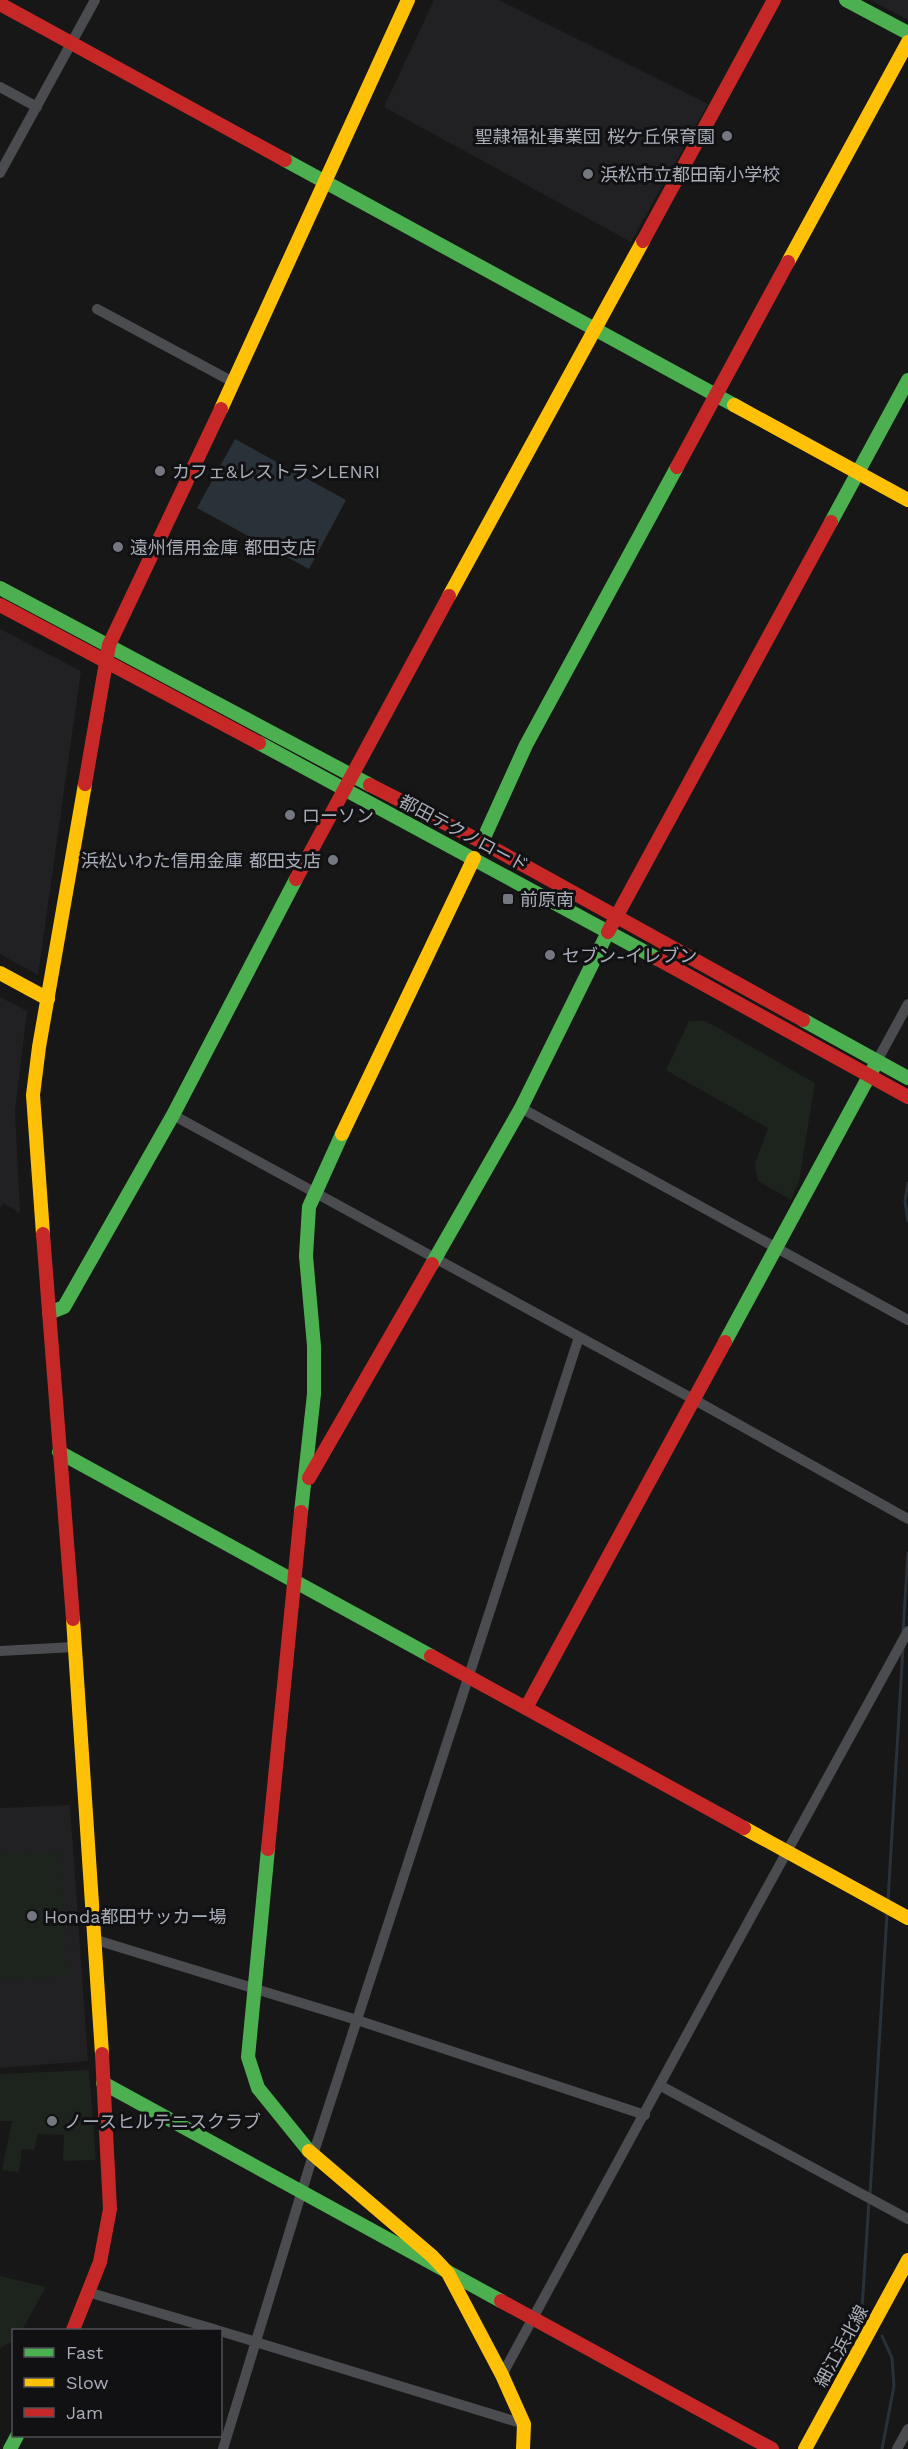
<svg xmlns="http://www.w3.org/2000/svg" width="908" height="2449" font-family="'Work Sans','Noto Sans JP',sans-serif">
<rect width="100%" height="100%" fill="#171717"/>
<g fill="#212123">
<path d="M434 0H499L708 104 631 242 384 107Z"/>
<path d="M870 0H908V20Z"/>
<path d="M0 629 81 671 38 975 0 954Z"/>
<path d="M0 997 27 1011 15 1111 20 1213 3 1203 0 1208Z"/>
<path d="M70 1805 88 2061 0 2068V1808Z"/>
</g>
<g fill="#1d241e">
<path d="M689 1021H706L815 1083 799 1181 791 1200 758 1181 755 1164 768 1128 666 1070Z"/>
<path d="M60 1851 67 1976 0 1980V1855Z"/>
<path d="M89 2070 96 2160 63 2161 64 2135 38 2134 34 2150 22 2149 19 2172 2 2170 12 2121H0V2074Z"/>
<path d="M0 2276 46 2287 22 2330H14L13 2341 0 2348Z"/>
</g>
<path fill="#2a3239" d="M235 439 346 500 309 569 197 508Z"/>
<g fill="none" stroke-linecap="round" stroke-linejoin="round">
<g stroke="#2a3239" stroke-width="3">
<path d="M908 1183 905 1201 908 1221"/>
<path d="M903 1632 908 1553"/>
<path d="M888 1901 903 1647"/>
<path d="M870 2195 887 1914"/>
<path d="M864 2315 862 2309 869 2201"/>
<path d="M882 2336 892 2358 894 2386 882 2449"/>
</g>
<g stroke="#4b4c50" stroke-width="10">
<path d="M0 87 37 107"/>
<path d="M0 173 95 0"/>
<path d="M97 309 233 382"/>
<path d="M877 1061 908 1004"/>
<path d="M521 1108 908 1320"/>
<path d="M173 1115 693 1399 908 1519"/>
<path d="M0 1651 74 1647"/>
<path d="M93 1939 357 2020 645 2115"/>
<path d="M661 2086 908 2219"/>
<path d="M91 2293 217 2330"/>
<path d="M220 2331 524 2424"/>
<path d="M502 2375C637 2127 771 1878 908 1631"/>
<path d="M223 2449 313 2155 579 1337"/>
<path d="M897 2449 908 2429"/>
</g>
<g stroke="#4caf50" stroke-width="14">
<path d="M846 0 908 33"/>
<path d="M285 160 734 405"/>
<path d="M831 522 908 380"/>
<path d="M0 588 370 785"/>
<path d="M259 743 658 959"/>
<path d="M482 842 526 745 677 467"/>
<path d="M803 1020 908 1078"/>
<path d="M432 1264 521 1108 608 932"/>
<path d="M49 1313 64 1307 173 1115 296 879"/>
<path d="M725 1342 874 1067"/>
<path d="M59 1452 431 1656"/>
<path d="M301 1512 314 1394V1346L306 1256 309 1207 342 1134"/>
<path d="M268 1849 248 2057 258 2088 309 2151"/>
<path d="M103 2083 501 2301"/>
<path d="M10 2449 17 2436"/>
</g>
<g stroke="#ffc107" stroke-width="14">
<path d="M788 262 908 42"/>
<path d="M734 405 908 500"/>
<path d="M221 409 408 0"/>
<path d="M449 596 643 241"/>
<path d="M0 973 48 999"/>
<path d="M342 1134 474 858"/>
<path d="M43 1234 33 1095 39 1047 85 784"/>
<path d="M73 1619 102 2054"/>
<path d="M744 1828 908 1918"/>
<path d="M309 2151 432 2256 448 2273 502 2375 524 2424 523 2449"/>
<path d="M805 2449 908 2260"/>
</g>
<g stroke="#c62828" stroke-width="14">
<path d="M0 4 285 160"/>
<path d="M643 241 774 0"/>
<path d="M677 467 788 262"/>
<path d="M0 605 259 743"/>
<path d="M85 784 109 645 221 409"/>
<path d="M370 785 482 842 803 1020"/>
<path d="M296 879 449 596"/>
<path d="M608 932 831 522"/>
<path d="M658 959 908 1097"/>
<path d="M43 1234 73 1619"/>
<path d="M309 1478 432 1264"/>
<path d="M431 1656 744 1828"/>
<path d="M526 1708 725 1342"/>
<path d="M268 1849 301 1512"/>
<path d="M501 2301 772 2449"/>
<path d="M73 2330 100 2262 110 2209 102 2054"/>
</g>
</g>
<g fill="#757880" stroke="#111113" stroke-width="2">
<circle cx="727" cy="136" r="6"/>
<circle cx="588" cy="174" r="6"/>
<circle cx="160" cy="471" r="6"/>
<circle cx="118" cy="547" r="6"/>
<circle cx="290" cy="815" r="6"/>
<circle cx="333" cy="860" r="6"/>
<rect x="502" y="893" width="12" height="12" rx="3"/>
<circle cx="550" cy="955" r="6"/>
<circle cx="32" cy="1916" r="6"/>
<circle cx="52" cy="2121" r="6"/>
</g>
<g text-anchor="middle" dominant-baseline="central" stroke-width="6" stroke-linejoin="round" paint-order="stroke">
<g font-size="18" fill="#a8adb8" stroke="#111113" text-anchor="start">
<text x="715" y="136" text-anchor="end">聖隷福祉事業団 桜ケ丘保育園</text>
<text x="600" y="174">浜松市立都田南小学校</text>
<text x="172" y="471">カフェ&amp;レストランLENRI</text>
<text x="130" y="547">遠州信用金庫 都田支店</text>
<text x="302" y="815">ローソン</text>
<text x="321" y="860" text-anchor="end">浜松いわた信用金庫 都田支店</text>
<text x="520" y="899">前原南</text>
<text x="562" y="955">セブン-イレブン</text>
<text x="44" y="1916">Honda都田サッカー場</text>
<text x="64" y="2121">ノースヒルテニスクラブ</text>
</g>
<g font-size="18" fill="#a8adb8" stroke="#111113">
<text transform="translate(464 833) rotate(28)">都田テクノロード</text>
<text transform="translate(841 2346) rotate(-61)">細江浜北線</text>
</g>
</g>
<rect x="12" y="2329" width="210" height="108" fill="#111113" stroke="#4d4f55" stroke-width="1.5"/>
<rect x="24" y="2348" width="30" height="9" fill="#4caf50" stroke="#4d4f55" stroke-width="1.5"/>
<text x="66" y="2359" font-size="18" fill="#a8adb8">Fast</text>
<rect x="24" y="2378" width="30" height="9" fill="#ffc107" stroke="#4d4f55" stroke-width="1.5"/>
<text x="66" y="2389" font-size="18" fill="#a8adb8">Slow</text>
<rect x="24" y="2408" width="30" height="9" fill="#c62828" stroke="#4d4f55" stroke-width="1.5"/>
<text x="66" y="2419" font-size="18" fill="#a8adb8">Jam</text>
</svg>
